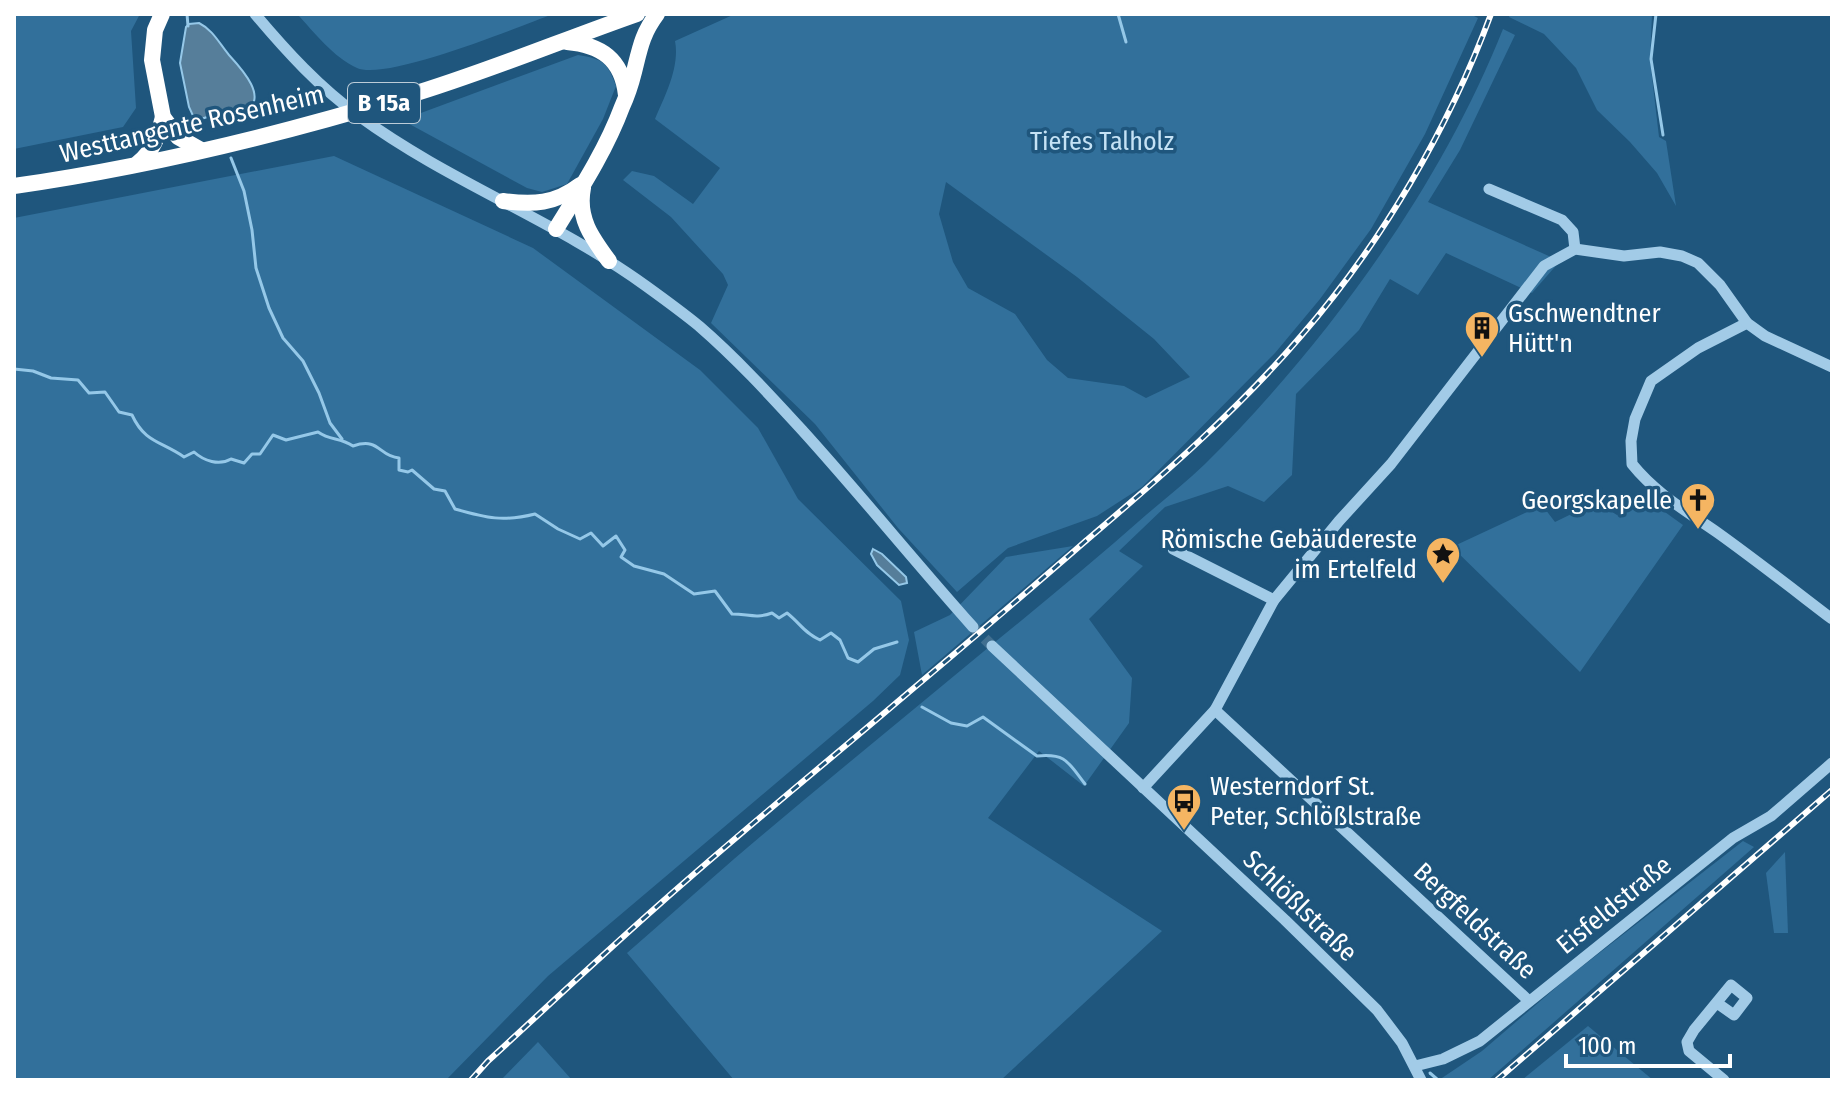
<svg xmlns="http://www.w3.org/2000/svg" width="1846" height="1094" font-family="'Fira Sans Condensed',sans-serif">
<rect width="100%" height="100%" fill="#1f567d"/>
<g fill="#32709b" fill-rule="evenodd">
<path d="M14 14H140L131 31 136 108 123 127 14 149Z"/>
<path d="M297 14H553C518 27 387 81 357 68 333 57 315 33 297 14Z"/>
<path d="M735 14H1470L1478 18 1425 134 1371 229 1320 299 1275 353 1142 487 1097 516 1008 548 957 592 898 528 815 424 711 323 728 285 723 274 671 217 623 180 632 171 654 176 693 204 720 168 655 119C665 96 680 67 675 41ZM946 182 1077 277 1154 339 1190 377 1146 398 1124 386 1068 378 1047 360 1015 314 968 288 953 262 939 214Z"/>
<path d="M1510 14H1652L1650 60 1659 137 1666 141 1676 206 1657 173 1630 142 1597 110 1576 68 1544 34 1509 17Z"/>
<path d="M1503 29 1515 35 1460 150 1428 202 1560 261 1532 293 1446 253 1418 295 1390 279 1359 330 1296 394 1292 475 1264 502 1228 486 1165 507 1119 551 1143 566 1089 619 1132 678 1129 723 1084 786 1039 751 988 818 1162 931 1001 1080H734L627 953C663 922 698 890 734 859 816 789 900 721 983 652 1038 607 1093 562 1146 515 1166 498 1186 482 1205 464 1326 344 1440 188 1503 29Z"/>
<path d="M578 55C603 59 607 62 616 86L603 119 567 184 542 192 527 188 402 120Z"/>
<path d="M334 156 533 248 700 370 758 428 798 499 901 601 909 640 900 675 873 701 548 976 446 1080H14V218Z"/>
<path d="M1644 497 1683 525 1580 672 1452 547 1542 505 1555 522 1596 502 1617 515Z"/>
<path d="M1073 546 922 675 914 632 950 615 1006 557Z"/>
<path d="M1743 841 1754 847 1488 1080H1439L1482 1051 1566 979Z"/>
<path d="M1785 852 1788 933H1774L1766 873Z"/>
<path d="M1588 1026 1653 1080H1522Z"/>
<path d="M538 1042 572 1080H501Z"/>
</g>
<g fill="#567e9a" stroke="#95c8e8" stroke-width="2">
<path d="M199 23C213 30 219 43 229 55 241 68 271 100 243 112 235 116 226 113 218 114 209 115 204 121 194 118L189 107 180 63 186 27 189 24Z"/>
<path d="M873 549 882 554 906 577 907 583 899 585 877 565 871 554Z"/>
</g>
<g fill="none" stroke-linecap="round" stroke-linejoin="round">
<g stroke="#95c8e8" stroke-width="3">
<path d="M187 14 188 26"/>
<path d="M1118 14 1126 42"/>
<path d="M1656 14 1651 59 1663 135"/>
<path d="M224 114 226 124"/>
<path d="M231 158 244 191 252 230 256 268 269 308 283 338 303 361 319 393 330 423 342 439"/>
<path d="M14 369 33 371 51 378 78 380 89 393 105 392 119 412 132 415C145 443 161 441 184 457L194 452C204 461 219 466 231 459L244 463 252 454H260L273 435 286 440 318 432C331 441 339 437 353 446 380 437 378 456 399 458V470L408 472 412 470 434 489 445 491 455 509C487 518 503 522 535 514L558 529 580 539 591 533 603 546 616 536 625 550 621 557 634 566 664 574 694 594 715 591 732 614C749 614 755 619 772 613L779 618 787 613C800 623 804 633 820 640L831 633 840 640 848 658 858 662 874 649 897 642"/>
<path d="M922 707 951 723 967 726 983 717 1037 756C1066 753 1068 762 1085 784"/>
<path d="M1430 1073 1438 1080"/>
</g>
<path stroke="#416f90" stroke-width="11" stroke-dasharray="11 5.5" stroke-linecap="butt" d="M973 627 992 646"/>
<g stroke="#a2cbe7" stroke-width="11">
<path d="M255 14C287 52 319 87 359 116 449 182 555 220 646 286 664 299 682 312 699 326 736 358 769 394 802 430 860 494 915 562 973 627"/>
<path d="M1489 189 1562 220 1573 232 1575 249"/>
<path d="M1747 323 1698 348 1651 381 1635 419 1631 441 1632 464C1656 494 1688 512 1718 533 1757 561 1794 590 1832 619"/>
<path d="M1173 549 1274 600"/>
<path d="M992 646 1285 920 1377 1010 1402 1043 1421 1080"/>
<path d="M1215 710 1529 1001"/>
<path d="M1143 788 1215 710 1274 600 1339 521 1391 464 1544 266 1575 249 1624 256 1660 252 1682 256 1698 263 1720 285 1747 323 1765 336 1832 367"/>
<path d="M1717 1003 1734 1015 1747 998 1731 985 1694 1030 1687 1042 1689 1051 1724 1080"/>
<path d="M1415 1066 1443 1059 1480 1041 1733 838 1771 816 1832 763"/>
</g>
<g stroke="#fff" stroke-width="16">
<path d="M162 14 155 30 152 60 163 117 178 137 201 150"/>
<path d="M567 42C601 45 622 59 626 95"/>
<path d="M138 163C154 150 158 136 163 117"/>
<path d="M14 186C147 167 279 135 407 96 484 73 560 41 637 14"/>
<path d="M583 188C577 218 592 238 609 261"/>
<path d="M503 201C533 205 555 204 580 185"/>
<path d="M556 229C580 190 606 150 622 107 627 96 631 84 634 72 640 48 642 34 657 14"/>
</g>
<g stroke="#fff" stroke-width="6">
<g id="rail">
<path d="M471 1080 488 1061C546 1008 603 954 662 902 743 830 827 762 909 692 969 642 1029 590 1088 539 1163 475 1237 411 1301 336 1381 244 1449 128 1491 14"/>
<path d="M1497 1080 1832 790"/>
</g>
</g>
<use href="#rail" stroke="#1f567d" stroke-width="3" stroke-dasharray="9" stroke-linecap="butt"/>
</g>
<defs>
<g id="building-pin" transform="scale(1.8)"><path d="M0 17L-7.5 6A9.5 9.5 0 1 1 7.5 6Z" fill="#f5b562" stroke="#1f567d"/><path d="M-4-6H4V6H1V3H-1V6H-4ZM-2.5-4.3h1.7v1.8h-1.7ZM.8-4.3h1.7v1.8H.8ZM-2.5-1h1.7V.8h-1.7ZM.8-1h1.7V.8H.8Z" fill="#111"/></g>
<g id="church-pin" transform="scale(1.8)"><path d="M0 17L-7.5 6A9.5 9.5 0 1 1 7.5 6Z" fill="#f5b562" stroke="#1f567d"/><path d="M-1.2-6h2.4v3.5h3.3v2.4h-3.3V6h-2.4V-.1h-3.3v-2.4h3.3Z" fill="#111"/></g>
<g id="sight-pin" transform="scale(1.8)"><path d="M0 17L-7.5 6A9.5 9.5 0 1 1 7.5 6Z" fill="#f5b562" stroke="#1f567d"/><path d="M0-6L1.8-2.2L6-1.7L2.9 1.2L3.7 5.4L0 3.3L-3.7 5.4L-2.9 1.2L-6-1.7L-1.8-2.2Z" fill="#111"/></g>
<g id="bus-pin" transform="scale(1.8)"><path d="M0 17L-7.5 6A9.5 9.5 0 1 1 7.5 6Z" fill="#f5b562" stroke="#1f567d"/><path d="M-5-6H5V4H4V6H2V4H-2V6H-4V4H-5ZM-3.5-4V0h7V-4ZM-3.5 1.2v1.5H-2V1.2ZM2 1.2v1.5H3.5V1.2Z" fill="#111"/></g>
</defs>
<g fill-rule="evenodd">
<use href="#building-pin" x="1482" y="328"/>
<use href="#church-pin" x="1698" y="500"/>
<use href="#sight-pin" x="1443" y="554"/>
<use href="#bus-pin" x="1184" y="801"/>
</g>
<g text-anchor="middle" dominant-baseline="central" stroke-width="7" stroke-linejoin="round" paint-order="stroke">
<rect fill="#1f567d" stroke="#bcccd8" stroke-width="2" x="348" y="83" width="72" height="40" rx="6"/>
<g font-size="24" font-weight="bold" fill="#fff">
<text x="384" y="103">B 15a</text>
</g>
<g font-size="26" fill="#fff" stroke="#1f567d">
<text transform="translate(192 124) rotate(-13)">Westtangente Rosenheim</text>
<text transform="translate(1614 905) rotate(-39)">Eisfeldstraße</text>
<text transform="translate(1300 906) rotate(44)">Schlößlstraße</text>
<text transform="translate(1475 921) rotate(43)">Bergfeldstraße</text>
</g>
<g font-size="26" fill="#c5e2f5" stroke="#1f567d">
<text x="1102" y="141">Tiefes Talholz</text>
</g>
<g font-size="26" fill="#fff" stroke="#1f567d" text-anchor="start">
<text x="1508" y="313">Gschwendtner<tspan x="1508" dy="30">Hütt'n</tspan></text>
<text x="1672" y="500" text-anchor="end">Georgskapelle</text>
<text x="1417" y="539" text-anchor="end">Römische Gebäudereste<tspan x="1417" dy="30">im Ertelfeld</tspan></text>
<text x="1210" y="786">Westerndorf St.<tspan x="1210" dy="30">Peter, Schlößlstraße</tspan></text>
</g>
</g>
<rect width="1846" height="1094" fill="none" stroke="#ffffff" stroke-width="32"/>
<path d="M1566 1054v12h164v-12" fill="none" stroke="#ffffff" stroke-width="4"/>
<text x="1578" y="1054" font-size="24" fill="#ffffff" stroke="#1f567d" stroke-width="6" paint-order="stroke">100 m</text>
</svg>
